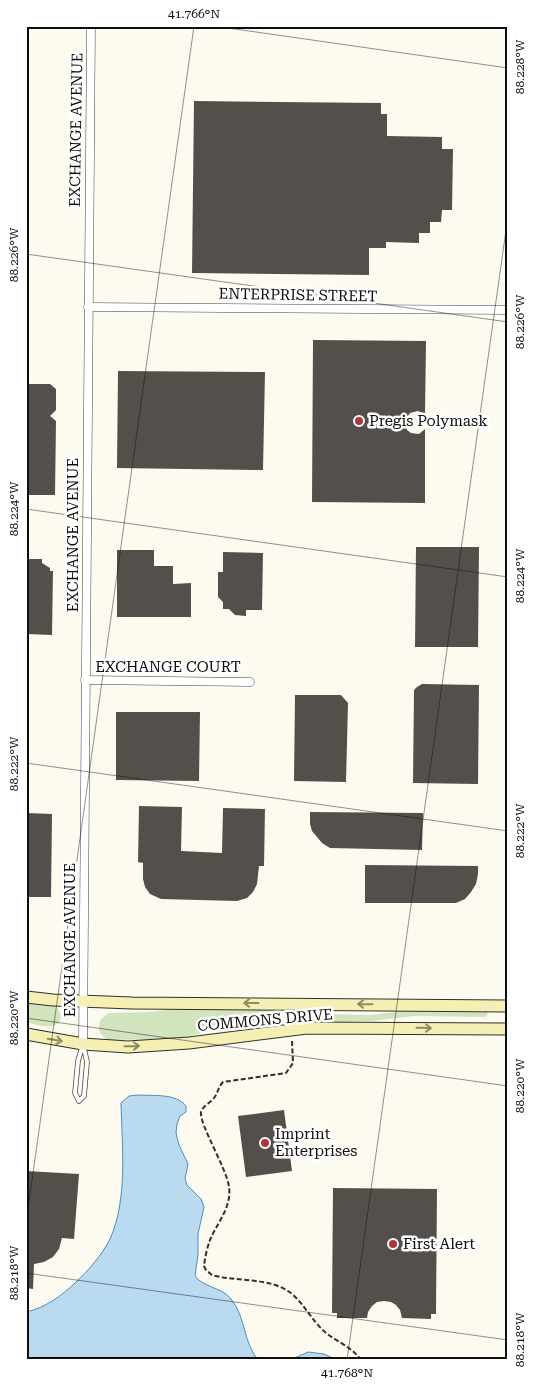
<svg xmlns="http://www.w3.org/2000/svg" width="534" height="1386" font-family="'Roboto Serif',serif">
<rect width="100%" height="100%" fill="#fdfbf0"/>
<g fill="#d1e4bd">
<path d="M26 1002C39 1004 68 1002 59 1023 49 1030 37 1025 26 1022Z"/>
<path d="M183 1008 268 1009 272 1011 273 1014 269 1020 230 1025 190 1036 171 1039 109 1040C99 1036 97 1028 101 1019L109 1013 149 1012Z"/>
<path d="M414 1010H486L488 1014 485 1017 413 1016 372 1021 325 1022 322 1018 326 1014 370 1015Z"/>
</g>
<g fill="#badbef" stroke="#4a8ebe">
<path d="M137 1095C153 1096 176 1093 186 1106V1112L180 1116 177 1124 176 1133 179 1145 188 1164 185 1179 187 1185 201 1199 204 1207 198 1234V1255L195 1276C204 1288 222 1287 231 1299 246 1317 243 1342 258 1360H26V1312C45 1308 61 1296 75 1283 88 1271 102 1255 110 1239 128 1199 122 1146 121 1103L129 1096Z"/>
<path d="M308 1352 324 1354 337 1360H290Z"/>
</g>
<g fill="#554f4b">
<path d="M194 101 381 103V114H387V136L442 137V149H453L452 210H442L441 222H430V233H419V243L386 242V248H369V275L192 273Z"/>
<path d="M313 340 426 341 425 414 418 411 410 413 406 419 405 423 407 430 411 433 419 434 425 429V503L312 502Z"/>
<path d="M118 371 265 372 263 470 117 468Z"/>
<path d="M29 384H50L56 389V410L50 416 56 421 55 495H26V387Z"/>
<path d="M416 547H479L478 647H415Z"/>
<path d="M117 550H154V566H173V584L191 583V617H117Z"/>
<path d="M223 552 263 553 262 610H246V616L235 615 229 609H223V602L218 597V572H223Z"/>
<path d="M26 559H42V563L50 568V571H53L52 635 26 634Z"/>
<path d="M422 684 479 685 478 784 413 783 414 690 417 687Z"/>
<path d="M295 695H341L348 703 346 782 294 781Z"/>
<path d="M116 712H200L199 781 116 780Z"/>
<path d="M139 806 182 807 181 851 222 853 223 808 265 809 264 866H259L257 884 253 892 247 898 237 901 161 899 150 894 145 887 143 879V863L138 862Z"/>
<path d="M310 812 423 813 422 850 330 848 322 843 312 831 310 824Z"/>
<path d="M26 813 52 814 51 897H26Z"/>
<path d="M365 865 478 866V874L476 884 471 892 465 899 456 903H365Z"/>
<path d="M284 1110 292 1171 246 1177 238 1116Z"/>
<path d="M26 1171 79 1174 74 1239 62 1238 59 1249 53 1257 44 1262 34 1264 33 1289 26 1288Z"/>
<path d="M333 1188 437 1189 436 1314H431V1319L402 1318 400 1310 396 1305 391 1302 384 1301 377 1302 372 1306 368 1312 367 1318H337V1313H332Z"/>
</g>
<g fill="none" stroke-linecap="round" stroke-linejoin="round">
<g stroke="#414141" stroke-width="5.5">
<path id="lane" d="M83 1044 87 1062 84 1096 79 1101 75 1093 78 1061Z"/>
</g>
<g stroke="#414141" stroke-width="9">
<g id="street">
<path d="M88 307 508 310"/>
<path d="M85 680 250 682"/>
<path d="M83 1044 91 26"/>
</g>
</g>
<g stroke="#303030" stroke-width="13">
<g id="secondary">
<path d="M26 997 53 1000 132 1003 508 1006"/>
<path d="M26 1034 83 1044 128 1047 189 1043 307 1028 508 1029"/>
</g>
</g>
<path stroke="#303030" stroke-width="2" stroke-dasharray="5 2.5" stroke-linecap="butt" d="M292 1041 293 1063 286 1073 223 1082C218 1087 218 1093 214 1098 211 1103 203 1105 201 1112 199 1124 227 1169 229 1187 232 1207 217 1223 210 1240 207 1248 205 1258 204 1266L206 1270 212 1275C237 1282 266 1277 288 1291 303 1301 311 1320 325 1332 337 1342 352 1347 361 1360"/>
<use href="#lane" stroke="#fff" stroke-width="4"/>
<use href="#street" stroke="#fff" stroke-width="8"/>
<use href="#secondary" stroke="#f6efb3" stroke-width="11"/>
</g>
<defs><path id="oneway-shaft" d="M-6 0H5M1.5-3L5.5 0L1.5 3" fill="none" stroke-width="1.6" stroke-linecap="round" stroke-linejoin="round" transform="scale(1.25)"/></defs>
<g stroke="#8e8a69">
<use href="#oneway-shaft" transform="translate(251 1003) rotate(-180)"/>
<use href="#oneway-shaft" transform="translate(365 1004) rotate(-179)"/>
<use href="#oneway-shaft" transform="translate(424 1028) rotate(1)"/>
<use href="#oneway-shaft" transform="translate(55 1040) rotate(10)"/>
<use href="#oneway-shaft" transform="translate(132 1046) rotate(-1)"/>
</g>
<path fill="none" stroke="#0e0e0e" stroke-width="1" stroke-opacity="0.45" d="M214 26 508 68M26 254 508 322M26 509 508 577M26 763 508 831M26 1018 508 1086M26 1223 194 26M26 1273 508 1340M347 1360 508 216"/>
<g fill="#ae353a" stroke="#fff" stroke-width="2">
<circle cx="359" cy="421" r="5"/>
<circle cx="265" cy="1143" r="5"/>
<circle cx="393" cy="1244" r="5"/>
</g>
<g text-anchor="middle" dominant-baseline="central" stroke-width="5" stroke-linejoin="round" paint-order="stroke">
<g font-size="15" fill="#0e0e0e" stroke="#fff">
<text transform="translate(76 130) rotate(-89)">EXCHANGE AVENUE</text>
<text transform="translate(298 295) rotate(1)">ENTERPRISE STREET</text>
<text transform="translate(73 535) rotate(-90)">EXCHANGE AVENUE</text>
<text x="168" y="667">EXCHANGE COURT</text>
<text transform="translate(70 940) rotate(-90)">EXCHANGE AVENUE</text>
<text transform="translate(265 1020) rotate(-5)">COMMONS DRIVE</text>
</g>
<g font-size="15" fill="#0e0e0e" stroke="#fff" text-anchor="start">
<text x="369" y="421">Pregis Polymask</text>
<text x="275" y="1134">Imprint<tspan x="275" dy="17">Enterprises</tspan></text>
<text x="403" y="1244">First Alert</text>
</g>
</g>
<rect width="534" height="1386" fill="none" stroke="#ffffff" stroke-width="55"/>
<rect x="28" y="28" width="478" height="1330" fill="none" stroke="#0e0e0e" stroke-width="2"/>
<g font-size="12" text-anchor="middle" fill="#0e0e0e">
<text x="194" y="18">41.766°N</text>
<text transform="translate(520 67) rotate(-90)" y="4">88.228°W</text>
<text transform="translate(14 255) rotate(-90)" y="4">88.226°W</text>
<text transform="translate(520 322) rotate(-90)" y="4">88.226°W</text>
<text transform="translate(14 509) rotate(-90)" y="4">88.224°W</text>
<text transform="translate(520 576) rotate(-90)" y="4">88.224°W</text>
<text transform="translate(14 764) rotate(-90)" y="4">88.222°W</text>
<text transform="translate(520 831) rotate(-90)" y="4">88.222°W</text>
<text transform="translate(14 1018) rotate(-90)" y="4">88.220°W</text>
<text transform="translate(520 1086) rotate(-90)" y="4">88.220°W</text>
<text transform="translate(14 1273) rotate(-90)" y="4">88.218°W</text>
<text transform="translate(520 1340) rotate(-90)" y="4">88.218°W</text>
<text x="347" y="1377">41.768°N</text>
</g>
</svg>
